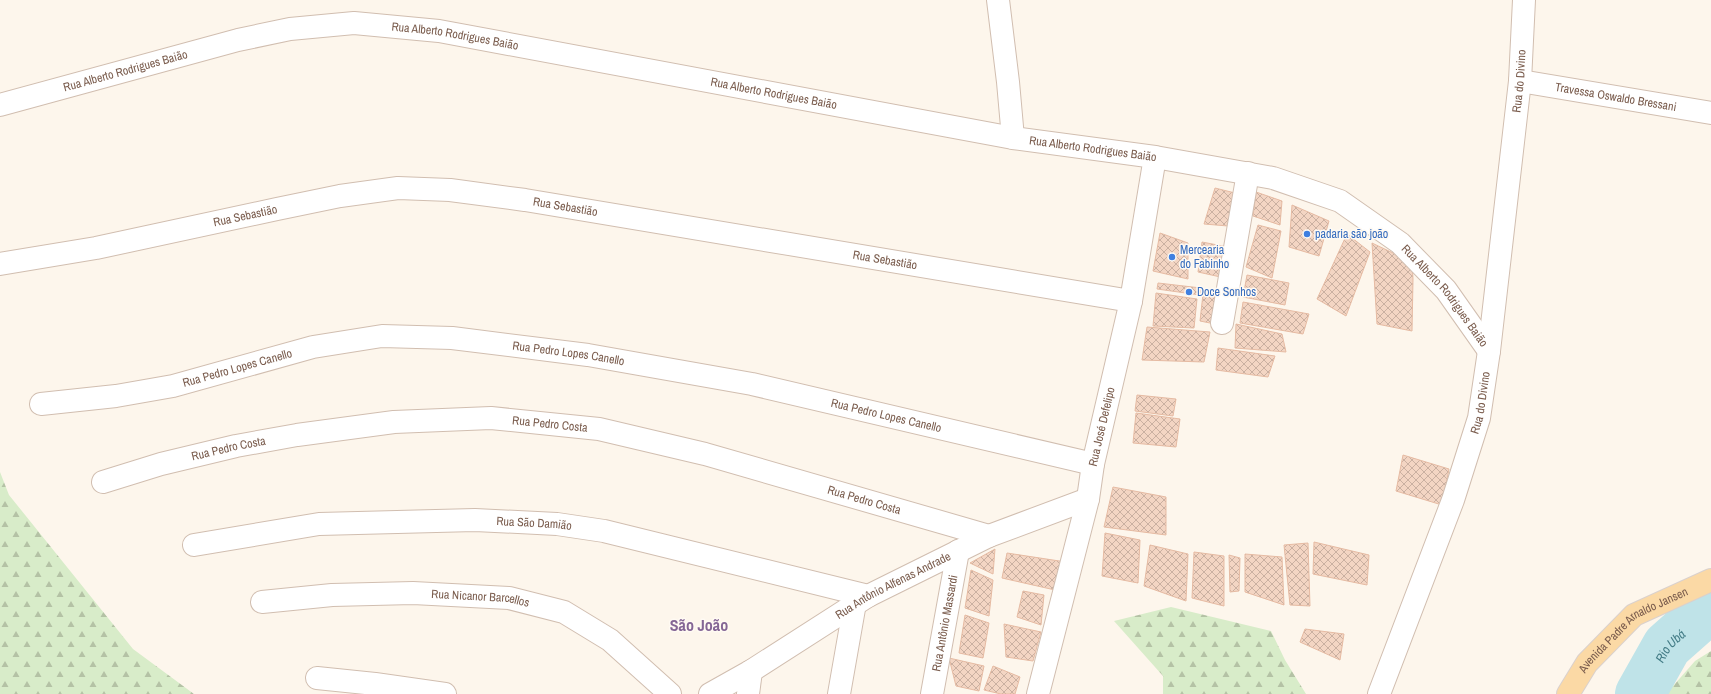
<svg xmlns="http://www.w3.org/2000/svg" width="1711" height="694" font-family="'Archivo Narrow',sans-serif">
<defs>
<pattern id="forest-firs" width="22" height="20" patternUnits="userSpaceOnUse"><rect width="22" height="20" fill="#d8ecc9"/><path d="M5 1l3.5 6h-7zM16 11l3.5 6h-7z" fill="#b4c2a5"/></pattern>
<pattern id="building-cross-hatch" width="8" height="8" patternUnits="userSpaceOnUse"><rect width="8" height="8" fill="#f3d5c3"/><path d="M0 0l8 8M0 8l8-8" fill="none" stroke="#cab0a1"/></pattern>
</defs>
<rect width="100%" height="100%" fill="#fdf6ec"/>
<g fill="url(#forest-firs)">
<path d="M0 472 9 495 133 649 194 694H0Z"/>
<path d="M1171 607 1271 631 1285 660 1306 694H1163V676L1114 621Z"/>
<path d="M1711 651V694H1666L1695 661Z"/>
</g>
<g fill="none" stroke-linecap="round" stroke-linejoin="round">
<path stroke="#bfe3e8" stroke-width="50" id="s1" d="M1640 694 1667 646 1711 607"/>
</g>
<g fill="url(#building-cross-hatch)" stroke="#e6bba3">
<path d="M1215 188 1235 193 1228 226 1204 224Z"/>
<path d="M1256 192 1282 201 1280 225 1253 216Z"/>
<path d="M1292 205 1329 221 1319 256 1289 247Z"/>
<path d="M1258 225 1281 231 1272 278 1246 267Z"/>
<path d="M1160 233 1188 243V279L1153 271Z"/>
<path d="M1347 234 1370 252 1346 316 1317 299Z"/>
<path d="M1202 242 1228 247 1225 278 1198 272Z"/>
<path d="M1372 243 1412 262 1413 279 1412 331 1377 324Z"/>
<path d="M1247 275 1289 283 1285 305 1243 297Z"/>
<path d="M1158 283 1201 288 1200 295 1157 289Z"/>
<path d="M1156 293 1197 299 1194 328 1153 326Z"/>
<path d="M1203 294 1215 296V324L1200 321Z"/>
<path d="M1243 302 1309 314 1303 334 1240 323Z"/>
<path d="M1236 324 1282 334 1286 352 1235 348Z"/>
<path d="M1147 327 1210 332 1204 362 1142 360Z"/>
<path d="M1218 348 1275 356 1268 377 1216 370Z"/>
<path d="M1137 395 1176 399 1173 416 1135 411Z"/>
<path d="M1136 413 1180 419 1176 447 1133 443Z"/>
<path d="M1403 455 1449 469 1442 505 1396 491Z"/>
<path d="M1113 487 1166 497V535L1104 527Z"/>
<path d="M1105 533 1140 540 1138 583 1102 576Z"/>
<path d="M1314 542 1369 555 1367 585 1313 574Z"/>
<path d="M1308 543 1310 606 1290 605 1284 545Z"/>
<path d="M1150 545 1188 554 1186 601 1144 586Z"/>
<path d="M995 549 993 574 970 563Z"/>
<path d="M1194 552 1224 556V606L1192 598Z"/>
<path d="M1007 553 1066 562 1055 590 1002 578Z"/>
<path d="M1245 554 1282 557 1284 605 1245 592Z"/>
<path d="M1229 555 1240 558 1239 591 1230 592Z"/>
<path d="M971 570 993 580 989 616 965 608Z"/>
<path d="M1023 591 1044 595 1041 625 1017 617Z"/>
<path d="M965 615 989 623 983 658 959 653Z"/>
<path d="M1004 624 1041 632 1033 661 1006 657Z"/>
<path d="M1305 629 1344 634 1340 660 1300 642Z"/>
<path d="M949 658 984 666 979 691 956 686Z"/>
<path d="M993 666 1020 677 1015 694H1001L984 690Z"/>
</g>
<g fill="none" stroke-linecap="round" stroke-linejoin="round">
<g stroke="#d1beb0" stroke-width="24">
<g id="minor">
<path d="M998 0 1008 82 1013 138"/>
<path id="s2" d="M1520 81 1711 113"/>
<path id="s3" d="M0 105 238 40 290 29 354 23 439 31 1013 138 1155 157 1273 178 1340 201 1400 243 1446 290 1489 351"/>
<path id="s4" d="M0 264 96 248 277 209 340 196 398 188 450 190 525 200 1131 301"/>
<path d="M1222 323 1248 173"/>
<path id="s5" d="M41 404 116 396 173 386 313 347 382 336 452 338 588 355 752 384 1093 464"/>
<path id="s6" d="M103 482 161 464 236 446 297 435 394 422 491 418 599 429 705 454 989 536"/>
<path id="s7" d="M194 545 319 524 475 520 557 524 604 531 868 596"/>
<path id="s8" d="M262 602 332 595 413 593 509 598 564 612 610 640 670 694"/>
<path d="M317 678 375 684 445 694"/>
<path id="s9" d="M710 694 751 671 868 596 989 536 1088 499"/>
<path d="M748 694 751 671"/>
<path d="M839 694 855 603"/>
<path id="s10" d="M932 694 958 551"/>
<path id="s11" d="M1038 694 1088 499 1093 464 1131 301 1155 157"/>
<path id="s12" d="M1379 694 1453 500 1479 418 1489 351 1520 81 1524 0"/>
</g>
</g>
<g stroke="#dad1cd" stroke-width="24">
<g id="major">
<path id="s13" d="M1568 694 1587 663 1634 615 1711 580"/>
</g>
</g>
<use href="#minor" stroke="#fff" stroke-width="22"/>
<use href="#major" stroke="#fbd9a5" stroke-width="22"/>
</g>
<g fill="#3f7fe0" stroke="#fffaf3" stroke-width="1.5">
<circle cx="1307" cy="234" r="4"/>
<circle cx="1172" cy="257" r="4"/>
<circle cx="1189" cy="292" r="4"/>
</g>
<g text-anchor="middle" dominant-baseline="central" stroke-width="3" stroke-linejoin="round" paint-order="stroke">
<g font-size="12" fill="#7a5c4d" stroke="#fffaf3">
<text stroke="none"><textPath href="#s3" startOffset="466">Rua Alberto Rodrigues Baião</textPath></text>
<text stroke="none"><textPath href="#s3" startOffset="130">Rua Alberto Rodrigues Baião</textPath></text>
<text stroke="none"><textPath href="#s12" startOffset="633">Rua do Divino</textPath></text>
<text stroke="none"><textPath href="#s3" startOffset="790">Rua Alberto Rodrigues Baião</textPath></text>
<text stroke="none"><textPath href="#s2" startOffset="97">Travessa Oswaldo Bressani</textPath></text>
<text stroke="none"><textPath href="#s3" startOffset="1114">Rua Alberto Rodrigues Baião</textPath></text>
<text stroke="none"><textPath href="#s4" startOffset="574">Rua Sebastião</textPath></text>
<text stroke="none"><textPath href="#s4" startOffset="250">Rua Sebastião</textPath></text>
<text stroke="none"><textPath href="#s4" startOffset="898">Rua Sebastião</textPath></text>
<text stroke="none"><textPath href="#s3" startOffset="1510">Rua Alberto Rodrigues Baião</textPath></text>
<text stroke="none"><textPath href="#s5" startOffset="536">Rua Pedro Lopes Canello</textPath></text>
<text stroke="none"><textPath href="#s5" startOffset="200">Rua Pedro Lopes Canello</textPath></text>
<text stroke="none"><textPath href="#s12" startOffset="309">Rua do Divino</textPath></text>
<text stroke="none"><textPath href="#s5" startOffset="860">Rua Pedro Lopes Canello</textPath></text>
<text stroke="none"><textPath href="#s6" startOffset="454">Rua Pedro Costa</textPath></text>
<text stroke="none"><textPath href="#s11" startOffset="275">Rua José Defelipo</textPath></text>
<text stroke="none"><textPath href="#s6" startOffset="130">Rua Pedro Costa</textPath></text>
<text stroke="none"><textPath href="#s6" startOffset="778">Rua Pedro Costa</textPath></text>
<text stroke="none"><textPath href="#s7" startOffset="342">Rua São Damião</textPath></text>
<text stroke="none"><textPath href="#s9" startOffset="213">Rua Antônio Alfenas Andrade</textPath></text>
<text stroke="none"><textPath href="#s8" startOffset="219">Rua Nicanor Barcellos</textPath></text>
<text stroke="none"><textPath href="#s10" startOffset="72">Rua Antônio Massardi</textPath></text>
<text stroke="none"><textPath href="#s13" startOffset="94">Avenida Padre Arnaldo Jansen</textPath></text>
</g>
<g font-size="12" fill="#366cbe" stroke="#fffaf3" text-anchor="start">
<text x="1315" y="234">padaria são joão</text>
<text x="1180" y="250">Mercearia<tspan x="1180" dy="14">do Fabinho</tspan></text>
<text x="1197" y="292">Doce Sonhos</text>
</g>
<g font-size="13" font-style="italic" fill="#437c86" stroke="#fffaf3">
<text stroke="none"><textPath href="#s1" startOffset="57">Rio Ubá</textPath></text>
</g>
<g font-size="16" font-weight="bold" fill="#846695" stroke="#fffaf3">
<text x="699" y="625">São João</text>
</g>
</g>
</svg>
